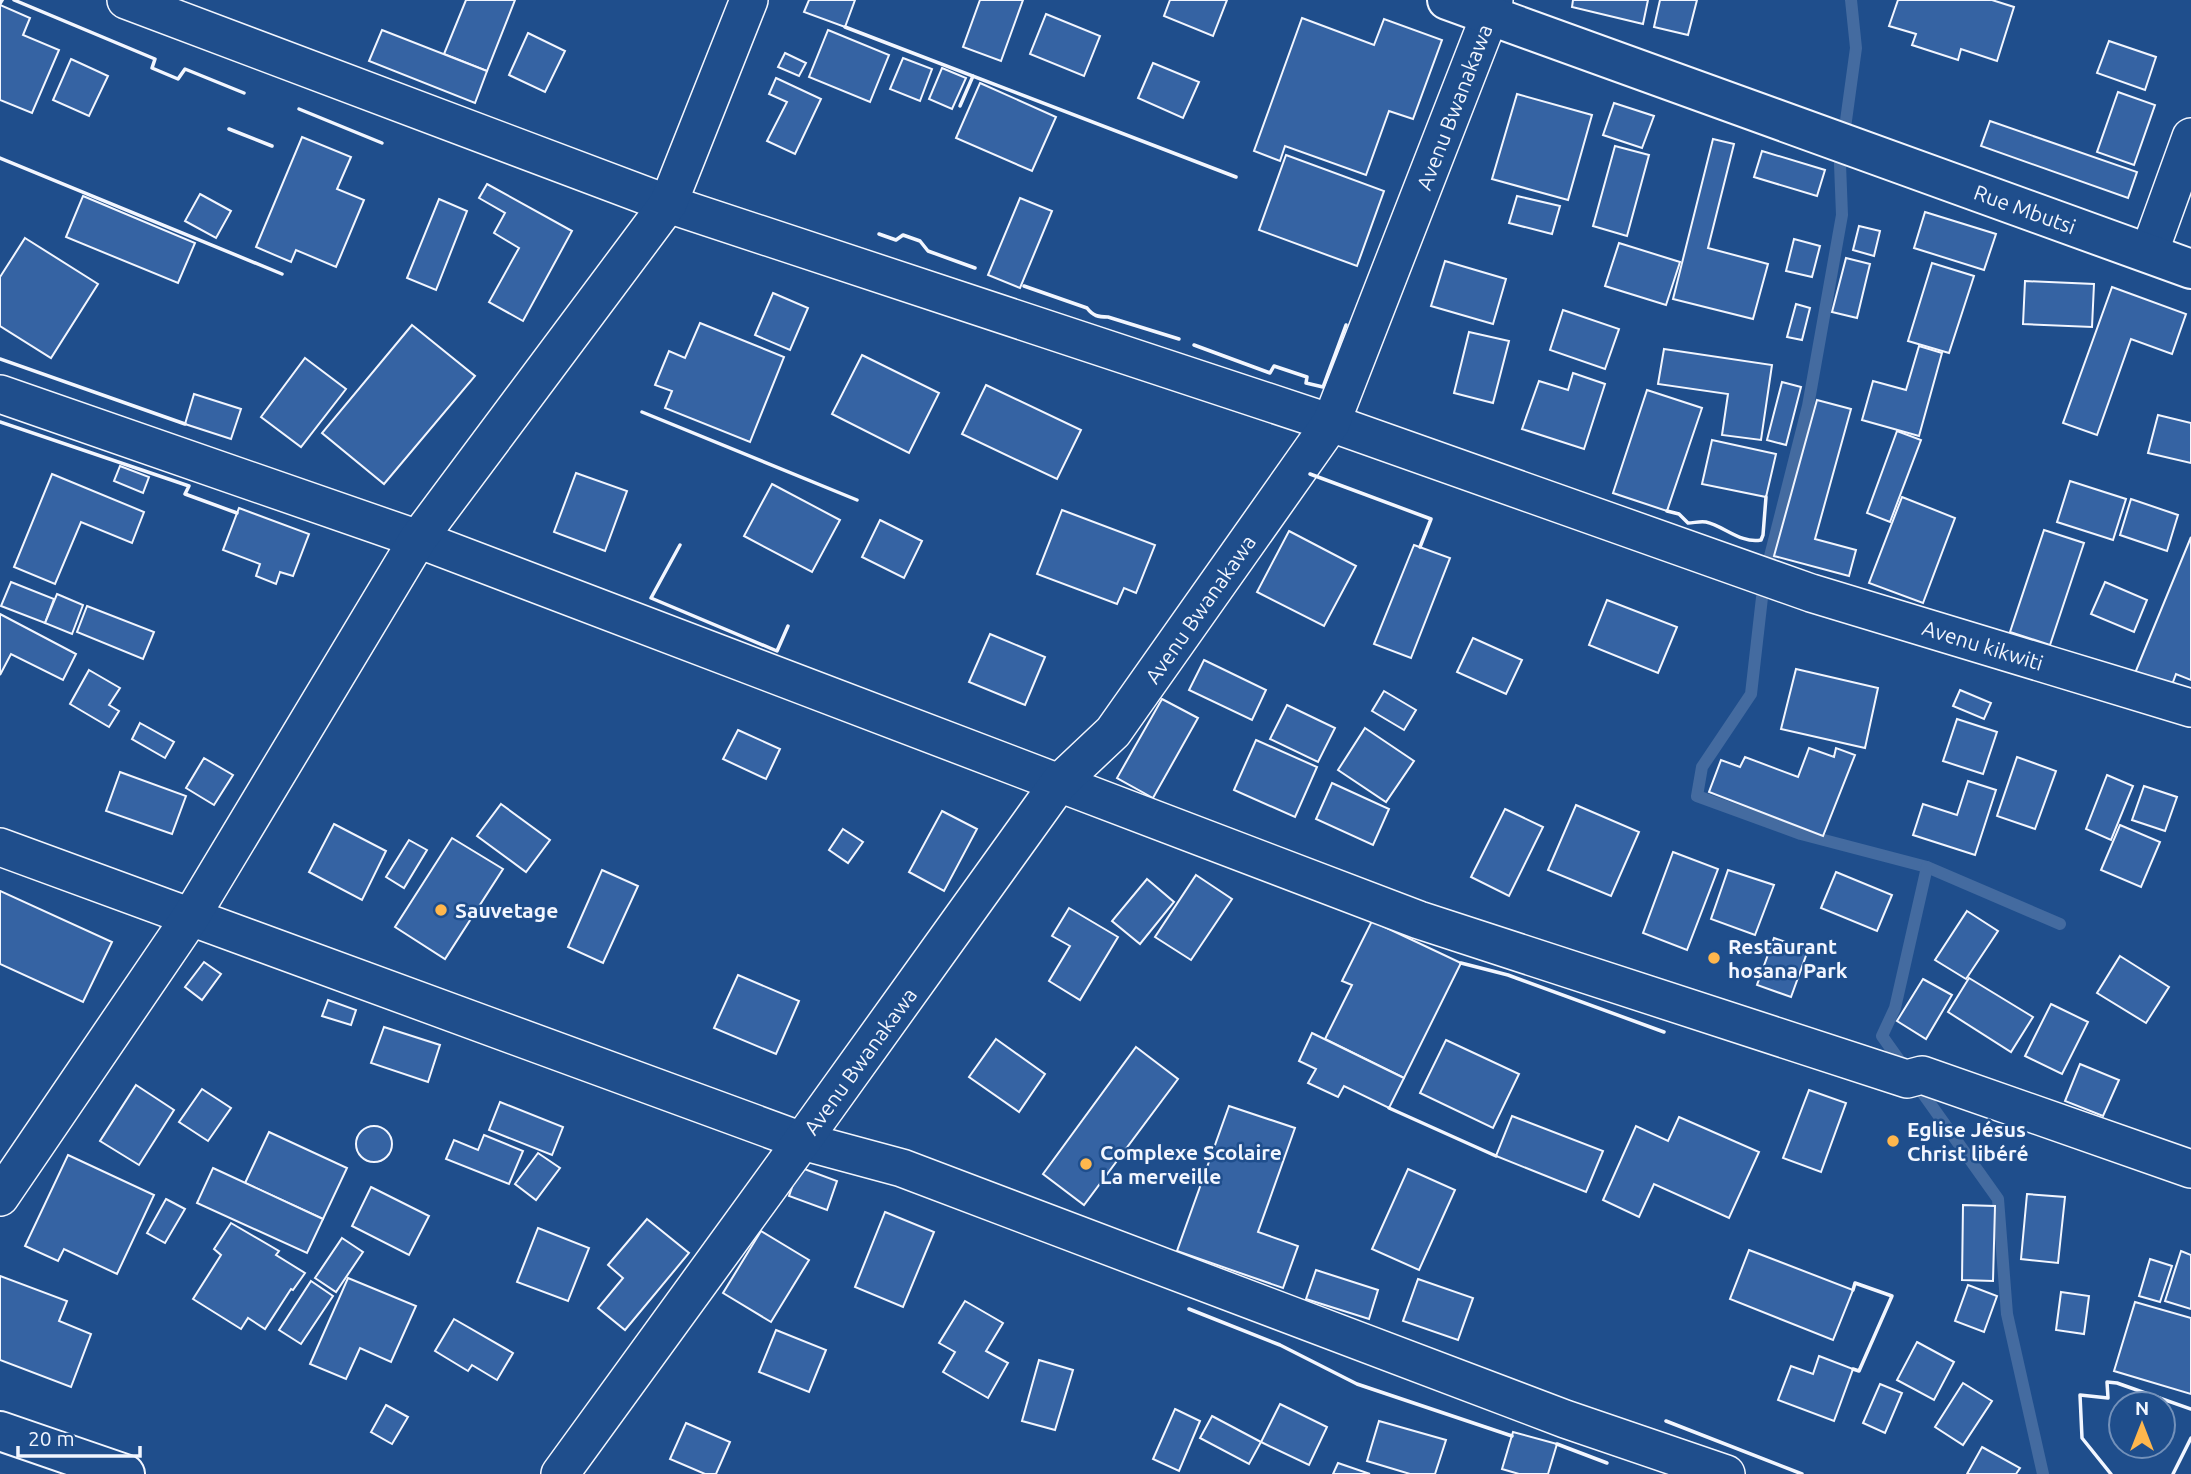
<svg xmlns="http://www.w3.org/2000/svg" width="2191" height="1474" font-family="Ubuntu,sans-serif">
<rect width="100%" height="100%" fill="#1f4e8c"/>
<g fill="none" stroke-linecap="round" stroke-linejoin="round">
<g stroke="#446ba0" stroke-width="12">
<path d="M1851 0 1856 48 1840 164 1842 215 1808 406 1764 580 1751 694 1702 767 1697 796 1801 834 1927 867 2060 924"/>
<path d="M1927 867 1895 1008 1882 1036 1998 1199 2007 1314 2043 1474"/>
</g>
</g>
<g fill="#3563a3" stroke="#f2f6ff" stroke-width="2">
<path d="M0 0H3L0 5 30 18 23 35 59 50 32 113 0 100Z"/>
<path d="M466 0H515L487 71 444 54Z"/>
<path d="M809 0H855L845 27 804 12Z"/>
<path d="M980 0H1023L1001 61 963 47Z"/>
<path d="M1170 0H1227L1213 36 1164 16Z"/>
<path d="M1573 0H1648L1643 24 1572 7Z"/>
<path d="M1660 0H1697L1688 35 1654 27Z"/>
<path d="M1898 0H1992L2014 7 1997 61 1961 49 1958 60 1912 45 1916 34 1889 26Z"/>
<path d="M1046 14 1100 36 1084 76 1030 54Z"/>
<path d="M1302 18 1374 45 1384 19 1442 40 1413 119 1389 111 1366 175 1285 146 1280 161 1254 151Z"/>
<path d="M382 30 487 71 475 103 369 61Z"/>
<path d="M828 30 889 55 870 102 809 77Z"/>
<path d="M528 33 565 51 545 92 509 75Z"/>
<path d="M2109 41 2156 57 2145 90 2097 73Z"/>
<path d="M785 53 806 63 799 76 778 67Z"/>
<path d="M903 58 932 69 920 101 890 89Z"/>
<path d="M71 59 108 76 89 116 53 100Z"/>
<path d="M1153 63 1199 82 1183 118 1138 98Z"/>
<path d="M942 68 966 78 952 109 929 99Z"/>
<path d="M776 78 821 99 795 154 767 141 787 102 769 94Z"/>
<path d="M980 83 1056 117 1032 171 956 138Z"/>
<path d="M2118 92 2155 105 2134 165 2097 152Z"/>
<path d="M1517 94 1592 115 1568 200 1492 179Z"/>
<path d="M1614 103 1654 116 1642 148 1603 135Z"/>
<path d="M1990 121 2137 172 2128 198 1981 146Z"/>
<path d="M302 137 351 157 337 189 364 200 336 267 296 250 291 262 256 247Z"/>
<path d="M1713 139 1734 144 1708 248 1768 264 1753 319 1673 299Z"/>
<path d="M1615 146 1649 155 1627 236 1593 226Z"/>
<path d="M1762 151 1825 170 1817 196 1754 177Z"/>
<path d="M1286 155 1384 191 1357 266 1259 230Z"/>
<path d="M487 184 572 231 523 321 489 302 519 248 494 233 505 213 479 198Z"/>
<path d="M200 194 231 211 216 238 185 221Z"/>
<path d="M83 196 195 243 178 283 66 237Z"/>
<path d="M1517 196 1560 206 1552 234 1509 223Z"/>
<path d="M1020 198 1052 211 1020 288 988 275Z"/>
<path d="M439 199 467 211 436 290 407 278Z"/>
<path d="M1925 212 1996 234 1984 270 1914 248Z"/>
<path d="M1859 226 1880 231 1874 256 1853 250Z"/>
<path d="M25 238 98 284 51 358 0 326V277Z"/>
<path d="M1794 239 1820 246 1812 277 1786 271Z"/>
<path d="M1619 243 1680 262 1666 305 1605 286Z"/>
<path d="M1846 258 1870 264 1857 318 1832 312Z"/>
<path d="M1445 261 1506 279 1493 324 1431 306Z"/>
<path d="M1932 263 1974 276 1949 353 1908 341Z"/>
<path d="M2025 281 2094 284 2092 327 2023 324Z"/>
<path d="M2112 287 2186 314 2172 354 2131 339 2097 435 2063 423Z"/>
<path d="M773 293 808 308 790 350 755 335Z"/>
<path d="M1796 304 1810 308 1802 340 1787 337Z"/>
<path d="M1563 310 1619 329 1605 369 1550 350Z"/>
<path d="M700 323 784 357 750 442 665 408 672 391 655 385 669 351 685 358Z"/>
<path d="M412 325 475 376 384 484 322 433Z"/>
<path d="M1469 332 1509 341 1493 403 1454 393Z"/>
<path d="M1919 346 1942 353 1919 436 1862 420 1873 381 1906 390Z"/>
<path d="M1664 349 1772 365 1761 440 1722 435 1728 394 1658 384Z"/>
<path d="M862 355 939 393 909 453 832 414Z"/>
<path d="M305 358 346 389 301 447 261 417Z"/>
<path d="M1573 373 1605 384 1584 449 1522 429 1539 381 1568 390Z"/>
<path d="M1782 382 1801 387 1786 445 1767 440Z"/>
<path d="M986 385 1081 430 1057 479 962 434Z"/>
<path d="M1647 390 1702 408 1667 511 1613 493Z"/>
<path d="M194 394 241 409 231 439 185 424Z"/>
<path d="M1817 400 1851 409 1815 539 1856 550 1849 576 1774 556Z"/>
<path d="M2158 415 2191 423V463L2148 453Z"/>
<path d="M1897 431 1921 440 1890 522 1867 513Z"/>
<path d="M1712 440 1776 454 1766 497 1702 484Z"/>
<path d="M120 466 149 477 143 493 114 481Z"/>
<path d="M576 473 627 491 605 551 554 532Z"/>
<path d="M52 474 144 512 132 543 81 522 55 584 14 567Z"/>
<path d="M2070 481 2126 499 2113 540 2057 522Z"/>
<path d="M772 484 840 520 812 572 744 536Z"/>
<path d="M1902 497 1955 518 1923 603 1869 583Z"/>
<path d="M2131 499 2178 515 2167 551 2120 535Z"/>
<path d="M239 508 309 534 293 576 280 572 276 584 256 576 260 564 223 550Z"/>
<path d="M1062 510 1155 545 1136 593 1124 588 1117 604 1037 574Z"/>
<path d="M880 520 922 541 904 578 862 557Z"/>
<path d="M2044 530 2084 543 2050 645 2010 632Z"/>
<path d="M1289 531 1356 566 1324 626 1257 592Z"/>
<path d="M2191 537V680L2176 674 2169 693 2133 678Z"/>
<path d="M1414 545 1450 558 1411 658 1374 644Z"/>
<path d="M11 582 54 599 45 623 1 606Z"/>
<path d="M2105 582 2147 600 2134 632 2091 614Z"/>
<path d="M57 594 83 605 72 634 45 623Z"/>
<path d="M1607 600 1677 627 1658 673 1589 645Z"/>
<path d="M87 606 154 632 143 659 77 632Z"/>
<path d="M0 614 76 654 63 680 11 654 0 675Z"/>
<path d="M990 634 1045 657 1025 705 969 682Z"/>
<path d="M1473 638 1522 660 1506 694 1457 672Z"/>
<path d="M1204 660 1266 690 1252 720 1189 690Z"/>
<path d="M1796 669 1878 688 1865 748 1781 729Z"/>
<path d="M89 670 120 688 109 705 119 711 109 727 70 704Z"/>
<path d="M1960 690 1991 703 1984 719 1953 706Z"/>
<path d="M1384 691 1416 710 1404 730 1372 711Z"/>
<path d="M1162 699 1198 718 1153 798 1117 778Z"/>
<path d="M1287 705 1335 728 1318 762 1270 739Z"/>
<path d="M1957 719 1997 732 1983 774 1943 761Z"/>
<path d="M140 723 174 742 165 758 132 739Z"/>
<path d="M1365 728 1414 761 1386 802 1338 770Z"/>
<path d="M738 730 780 749 766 779 723 759Z"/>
<path d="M1256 740 1317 767 1295 817 1234 790Z"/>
<path d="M1809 748 1834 757 1836 748 1855 755 1823 836 1709 792 1721 760 1740 767 1745 757 1798 777Z"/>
<path d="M2017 757 2056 771 2035 829 1997 816Z"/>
<path d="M204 758 233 775 214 805 186 788Z"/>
<path d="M120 772 186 796 172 834 106 811Z"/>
<path d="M2107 775 2133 786 2111 840 2086 829Z"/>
<path d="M1968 781 1996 790 1975 855 1913 835 1923 804 1957 815Z"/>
<path d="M1332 783 1389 809 1373 845 1316 819Z"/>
<path d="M2144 786 2177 797 2165 831 2132 820Z"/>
<path d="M501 804 550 840 526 872 477 836Z"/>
<path d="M1576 805 1639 832 1611 896 1548 870Z"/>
<path d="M1505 809 1543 827 1509 896 1471 877Z"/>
<path d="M942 811 977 829 944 891 909 872Z"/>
<path d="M334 824 386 851 362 900 309 872Z"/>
<path d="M2120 825 2160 842 2141 887 2101 870Z"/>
<path d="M843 829 863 842 848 863 829 850Z"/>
<path d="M452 838 503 869 445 959 395 927Z"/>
<path d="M409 840 427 850 404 888 386 877Z"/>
<path d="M1673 852 1718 869 1687 950 1643 933Z"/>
<path d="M602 870 638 886 603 963 568 947Z"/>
<path d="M1728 870 1774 885 1755 935 1711 919Z"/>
<path d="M1836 872 1892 895 1877 931 1821 908Z"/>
<path d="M1196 875 1232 899 1191 960 1155 937Z"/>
<path d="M1147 879 1174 902 1140 944 1112 921Z"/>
<path d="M0 891 112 942 83 1002 0 964Z"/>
<path d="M1069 908 1118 937 1080 1000 1049 981 1070 946 1052 936Z"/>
<path d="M1967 911 1998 931 1966 979 1935 960Z"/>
<path d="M1372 921 1461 963 1404 1078 1325 1039 1352 985 1342 981Z"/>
<path d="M1774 938 1808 950 1791 997 1757 985Z"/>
<path d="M2120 956 2169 987 2146 1023 2097 993Z"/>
<path d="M204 962 221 974 202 1000 185 987Z"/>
<path d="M738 975 799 1001 776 1054 714 1028Z"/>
<path d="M1969 978 2033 1017 2011 1052 1948 1012Z"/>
<path d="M1923 979 1952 995 1926 1039 1897 1021Z"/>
<path d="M328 1000 356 1010 351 1025 322 1016Z"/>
<path d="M2051 1004 2088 1022 2062 1074 2025 1056Z"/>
<path d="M384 1027 440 1045 428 1082 371 1063Z"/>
<path d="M1312 1033 1404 1078 1389 1108 1344 1086 1338 1097 1308 1083 1316 1069 1299 1061Z"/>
<path d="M996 1039 1045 1074 1019 1112 969 1077Z"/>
<path d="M1446 1040 1519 1074 1493 1128 1420 1093Z"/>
<path d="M1136 1047 1178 1079 1084 1205 1043 1174Z"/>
<path d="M2080 1064 2119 1080 2103 1116 2065 1101Z"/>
<path d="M136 1085 174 1110 139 1165 100 1141Z"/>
<path d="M202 1089 231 1108 208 1141 179 1122Z"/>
<path d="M1809 1090 1846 1103 1821 1172 1783 1158Z"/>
<path d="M500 1102 563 1127 552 1155 489 1130Z"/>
<path d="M1229 1106 1295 1128 1258 1232 1298 1246 1283 1288 1177 1251Z"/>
<path d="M1512 1116 1603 1151 1586 1192 1496 1156Z"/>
<path d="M1679 1117 1759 1152 1729 1218 1654 1184 1639 1217 1603 1200 1636 1126 1668 1141Z"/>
<circle cx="374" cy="1144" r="18"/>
<path d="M269 1132 347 1168 323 1219 245 1183Z"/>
<path d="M484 1135 523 1151 509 1184 446 1159 454 1140 478 1150Z"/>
<path d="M538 1153 560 1168 536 1200 515 1184Z"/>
<path d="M68 1155 154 1195 117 1274 64 1249 58 1261 25 1246Z"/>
<path d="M799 1167 837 1181 827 1210 789 1196Z"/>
<path d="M213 1168 323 1219 307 1253 197 1203Z"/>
<path d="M1408 1169 1455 1190 1419 1270 1372 1249Z"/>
<path d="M371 1187 429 1216 409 1255 352 1226Z"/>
<path d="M2027 1194 2065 1197 2058 1263 2021 1259Z"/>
<path d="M166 1199 185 1209 165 1243 147 1233Z"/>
<path d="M1963 1205 1995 1206 1993 1281 1962 1280Z"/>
<path d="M885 1212 934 1232 903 1307 855 1287Z"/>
<path d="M647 1219 689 1253 625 1330 598 1308 623 1278 608 1265Z"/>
<path d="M231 1223 279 1251 276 1255 305 1273 293 1290 291 1289 265 1329 248 1318 241 1329 193 1299 221 1255 214 1249Z"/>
<path d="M538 1228 589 1248 568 1301 517 1282Z"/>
<path d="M761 1231 809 1260 771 1322 723 1293Z"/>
<path d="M342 1238 363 1252 336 1292 315 1278Z"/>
<path d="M1749 1250 1853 1290 1833 1340 1730 1299Z"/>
<path d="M2181 1251 2191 1255V1309L2165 1301Z"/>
<path d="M2150 1259 2172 1266 2160 1302 2139 1296Z"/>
<path d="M1316 1270 1378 1290 1369 1319 1306 1299Z"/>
<path d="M0 1276 67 1301 59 1321 91 1334 71 1387 0 1360Z"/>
<path d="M348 1278 416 1306 391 1362 360 1348 346 1379 310 1364Z"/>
<path d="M1418 1279 1473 1298 1458 1340 1403 1321Z"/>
<path d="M311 1281 333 1296 301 1344 279 1330Z"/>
<path d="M1968 1285 1997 1296 1984 1332 1955 1321Z"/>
<path d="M2061 1292 2089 1296 2084 1334 2056 1330Z"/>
<path d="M965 1301 1003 1323 986 1351 1008 1363 988 1398 943 1372 955 1352 939 1343Z"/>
<path d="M2135 1302 2191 1318V1394L2114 1371Z"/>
<path d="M454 1319 513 1353 497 1380 472 1365 468 1371 435 1351Z"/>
<path d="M776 1330 826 1350 809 1392 759 1372Z"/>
<path d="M1917 1342 1954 1362 1934 1400 1897 1380Z"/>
<path d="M1819 1356 1853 1369 1834 1421 1778 1400 1791 1366 1813 1374Z"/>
<path d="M1039 1360 1073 1370 1055 1430 1022 1421Z"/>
<path d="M1963 1383 1992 1401 1963 1445 1935 1427Z"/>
<path d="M1880 1384 1902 1393 1885 1433 1863 1423Z"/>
<path d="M1280 1404 1327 1427 1309 1465 1261 1442Z"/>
<path d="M386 1405 408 1417 392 1444 371 1432Z"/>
<path d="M1175 1409 1200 1421 1179 1471 1153 1459Z"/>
<path d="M1212 1416 1261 1442 1249 1464 1200 1438Z"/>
<path d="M1379 1421 1446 1440 1435 1474H1410L1367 1461Z"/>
<path d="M686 1423 730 1442 716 1474H705L670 1459Z"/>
<path d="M1513 1432 1557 1444 1548 1474H1519L1502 1469Z"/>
<path d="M1982 1447 2020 1468 2016 1474H1967Z"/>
<path d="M1338 1463 1370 1474H1333Z"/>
</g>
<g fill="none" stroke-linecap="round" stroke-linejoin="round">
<g stroke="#f2f6ff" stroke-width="40">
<g id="street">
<path d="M126 0 668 204 1331 423 1811 593 2191 708"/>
<path d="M2149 253 2191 137"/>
<path d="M0 394 418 539 1419 920 1907 1079 1922 1075 2191 1169"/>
<path d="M0 847 802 1141 902 1168 1565 1419 1726 1474"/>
<path d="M0 1197 190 918 418 539 668 204 749 0"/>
<path d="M560 1474 802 1141 1059 783 1113 732 1331 423 1490 15 1494 0"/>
</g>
</g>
<g stroke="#f2f6ff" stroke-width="42">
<path id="secondary" d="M1447 0 2191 269"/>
</g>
<g stroke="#f2f6ff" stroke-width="42">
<path id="primary" d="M0 1431 125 1474"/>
</g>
<use href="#street" stroke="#1f4e8c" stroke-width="37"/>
<use href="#secondary" stroke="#1f4e8c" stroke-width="38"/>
<use href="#primary" stroke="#1f4e8c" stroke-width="38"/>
<g stroke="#f2f6ff" stroke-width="3.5">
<path d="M14 0 155 59 152 68 178 79 185 69 244 93"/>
<path d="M845 27 1236 177"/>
<path d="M960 106 973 76"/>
<path d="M299 109 382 143"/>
<path d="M229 129 272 146"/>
<path d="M0 158 282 274"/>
<path d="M879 234 896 240 903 235 920 241 928 251 975 268"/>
<path d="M1024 286 1087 308C1093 316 1098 317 1108 317L1179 339"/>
<path d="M1194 345 1270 373 1274 366 1307 377 1306 383 1323 387 1346 325"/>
<path d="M0 359 185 424"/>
<path d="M642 412 857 500"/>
<path d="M0 422 189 486 185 494 237 513"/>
<path d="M1310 474 1431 519 1420 547"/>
<path d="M1667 511 1679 514 1688 523C1694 523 1699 521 1706 522 1724 526 1741 544 1761 540L1763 535 1766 497"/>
<path d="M680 545 651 598 777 651 788 626"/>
<path d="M1461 963 1508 975 1664 1032"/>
<path d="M1389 1108 1496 1156"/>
<path d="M1853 1290 1855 1283 1892 1296 1859 1371 1853 1369"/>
<path d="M1189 1309 1280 1345 1357 1384 1512 1436"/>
<path d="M1666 1421 1802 1474"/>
<path d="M1557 1444 1607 1463"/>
<path d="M2111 1474 2082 1438 2080 1395 2108 1398 2107 1382 2117 1383 2191 1409"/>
<path d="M2173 1474 2191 1438"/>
</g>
</g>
<g fill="#ffb74d" stroke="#1f4e8c" stroke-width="2.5">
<circle cx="441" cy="910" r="7"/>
<circle cx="1714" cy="958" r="7"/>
<circle cx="1893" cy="1141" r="7"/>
<circle cx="1086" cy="1164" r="7"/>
</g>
<g text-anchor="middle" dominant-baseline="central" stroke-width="5" stroke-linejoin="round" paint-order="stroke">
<g font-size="21" fill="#f2f6ff" stroke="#1f4e8c">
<text transform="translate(1454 107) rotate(-69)">Avenu Bwanakawa</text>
<text transform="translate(2025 209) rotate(20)">Rue Mbutsi</text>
<text transform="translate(1200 609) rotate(-55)">Avenu Bwanakawa</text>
<text transform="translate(1983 645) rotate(17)">Avenu kikwiti</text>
<text transform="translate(860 1061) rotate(-54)">Avenu Bwanakawa</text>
</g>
<g font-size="21" font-weight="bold" fill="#f2f6ff" stroke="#1f4e8c" text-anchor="start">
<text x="455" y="910">Sauvetage</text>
<text x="1728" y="946">Restaurant<tspan x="1728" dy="24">hosana Park</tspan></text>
<text x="1907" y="1129">Eglise Jésus<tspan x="1907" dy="24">Christ libéré</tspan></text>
<text x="1100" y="1152">Complexe Scolaire<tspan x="1100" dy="24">La merveille</tspan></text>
</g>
</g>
<g transform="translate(2142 1425)"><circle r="33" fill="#1f4e8c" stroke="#7391ba" stroke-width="2"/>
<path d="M0-5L12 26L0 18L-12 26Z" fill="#ffb74d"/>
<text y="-10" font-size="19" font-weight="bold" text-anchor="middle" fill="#f2f6ff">N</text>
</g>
<path d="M18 1446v10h122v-10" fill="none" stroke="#f2f6ff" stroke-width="3.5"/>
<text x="28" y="1446" font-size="21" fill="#f2f6ff" stroke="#1f4e8c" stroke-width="5" paint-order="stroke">20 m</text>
</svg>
